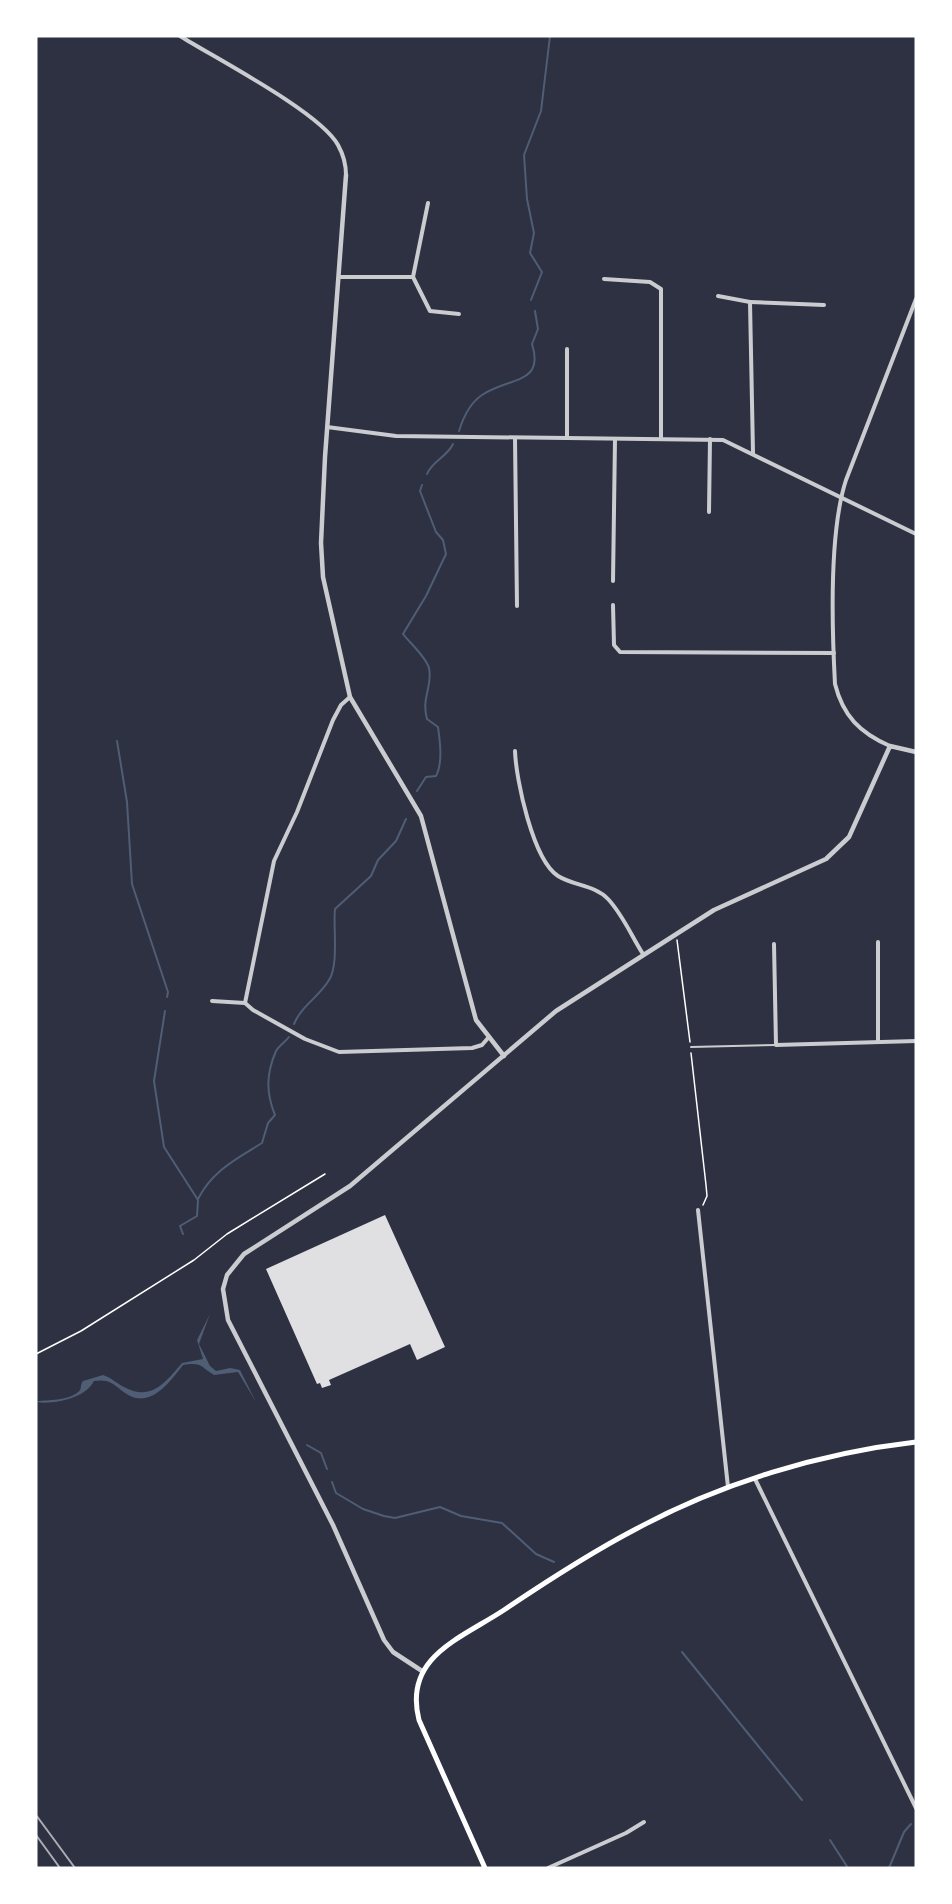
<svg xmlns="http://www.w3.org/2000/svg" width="952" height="1904" font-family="Lato,sans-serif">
<rect width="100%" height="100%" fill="#2d3142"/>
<path fill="#4f5d75" d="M210 1314 199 1344 210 1366 216 1371 230 1368 240 1370 256 1402 238 1372 214 1375C200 1367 203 1362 183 1365 168 1384 148 1413 121 1390 112 1382 106 1379 94 1381 86 1398 54 1405 36 1402 44 1399 64 1402 77 1393 83 1389 79 1387 83 1381L103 1375C112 1378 116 1383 124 1387 151 1402 166 1382 182 1363L203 1359 197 1340Z"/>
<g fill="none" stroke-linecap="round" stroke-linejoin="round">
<g stroke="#4f5d75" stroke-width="2">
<path d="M531 300 542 272 530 253 534 233 527 199 524 155 541 111 550 36"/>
<path d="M459 431C463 418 470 403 482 395 508 377 545 385 532 344L538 329 535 311"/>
<path d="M427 474C432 461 447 457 453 444"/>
<path d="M117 741 127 802 132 884 168 992 167 997"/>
<path d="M417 791 426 777 436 776C443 763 440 741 438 727L427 719C421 697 433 687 429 668 426 657 410 643 403 634L426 596 446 554 443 540 436 532 420 491 422 485"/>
<path d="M165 1011 154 1081 164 1147 198 1200 197 1216 180 1226 183 1234"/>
<path d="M294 1024C302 1005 319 997 329 980 339 965 333 927 335 909L371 876 378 860 396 841 406 819"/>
<path d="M198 1199C212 1171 236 1159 262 1143L268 1123 275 1115C266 1093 266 1074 276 1051 279 1046 285 1042 289 1037"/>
<path d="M307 1445 321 1453 327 1469"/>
<path d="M332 1482 336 1493 363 1509 384 1516 395 1518 440 1507 461 1516 502 1523 536 1554 554 1562"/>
<path d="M682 1652 802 1800"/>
<path d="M830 1840 848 1868"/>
<path d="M889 1868 904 1832 911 1824"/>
</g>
</g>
<path fill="#e0e0e3" d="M385 1215 445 1347 417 1360 410 1344 329 1380 331 1385 322 1388 320 1383 317 1384 266 1269Z"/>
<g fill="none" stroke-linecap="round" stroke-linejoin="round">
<g stroke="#fff" stroke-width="1.5">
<path d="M677 940 690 1042"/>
<path d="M691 1053 706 1185 707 1196 703 1205"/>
<path d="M36 1354 81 1331 194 1260 227 1234 325 1174"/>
</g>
<path stroke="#caccd0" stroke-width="2" d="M691 1047 776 1045"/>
<g stroke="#caccd0" stroke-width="4">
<path d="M180 36C215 58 320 112 338 145 343 154 346 165 346 175"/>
<path d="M339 277H413L428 203"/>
<path d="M413 277 430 311 459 314"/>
<path d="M604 279 650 282 661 289V438"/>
<path d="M718 296 750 302 753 453"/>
<path d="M750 302 824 305"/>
<path d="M567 349V438"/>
<path d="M327 427 396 436 723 440 916 534"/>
<path d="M515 438 517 606"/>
<path d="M709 512 710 439"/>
<path d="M613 581 615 439"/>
<path d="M613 605 614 645 620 652 834 653"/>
<path d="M890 746C860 733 843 716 835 684 832 629 829 532 846 480L916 299"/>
<path d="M515 751C516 780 533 860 558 876 574 886 595 885 608 899 623 915 632 937 643 954"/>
<path d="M774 944 776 1045 916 1041"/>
<path d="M212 1001 245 1003 253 1010 305 1039 339 1052 472 1048 482 1045 488 1038"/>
<path d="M245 1003 274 861 297 812 333 720 341 705 350 697"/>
<path d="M878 1041V942"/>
<path d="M698 1210 728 1487"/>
<path d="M755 1479 916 1808"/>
<path d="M548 1868 626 1833 644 1822"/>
</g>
<g stroke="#caccd0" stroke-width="4.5">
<path d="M346 175 325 457 321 543 323 577 350 697 421 816 476 1020 504 1056"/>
<path d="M422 1671 393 1652 384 1640 333 1525 228 1320 223 1289 227 1275 244 1254 350 1186 556 1011 714 910 826 859 849 837 890 746 916 752"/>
</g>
<path stroke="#fff" stroke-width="5" d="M485 1868 419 1720C403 1657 460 1639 504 1610 547 1581 590 1553 636 1529 721 1483 820 1453 916 1442"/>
<g stroke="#abadb3" stroke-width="2">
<path d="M36 1815 75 1868"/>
<path d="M36 1835 60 1868"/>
</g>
</g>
<rect width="952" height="1904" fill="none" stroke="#ffffff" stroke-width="75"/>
</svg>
